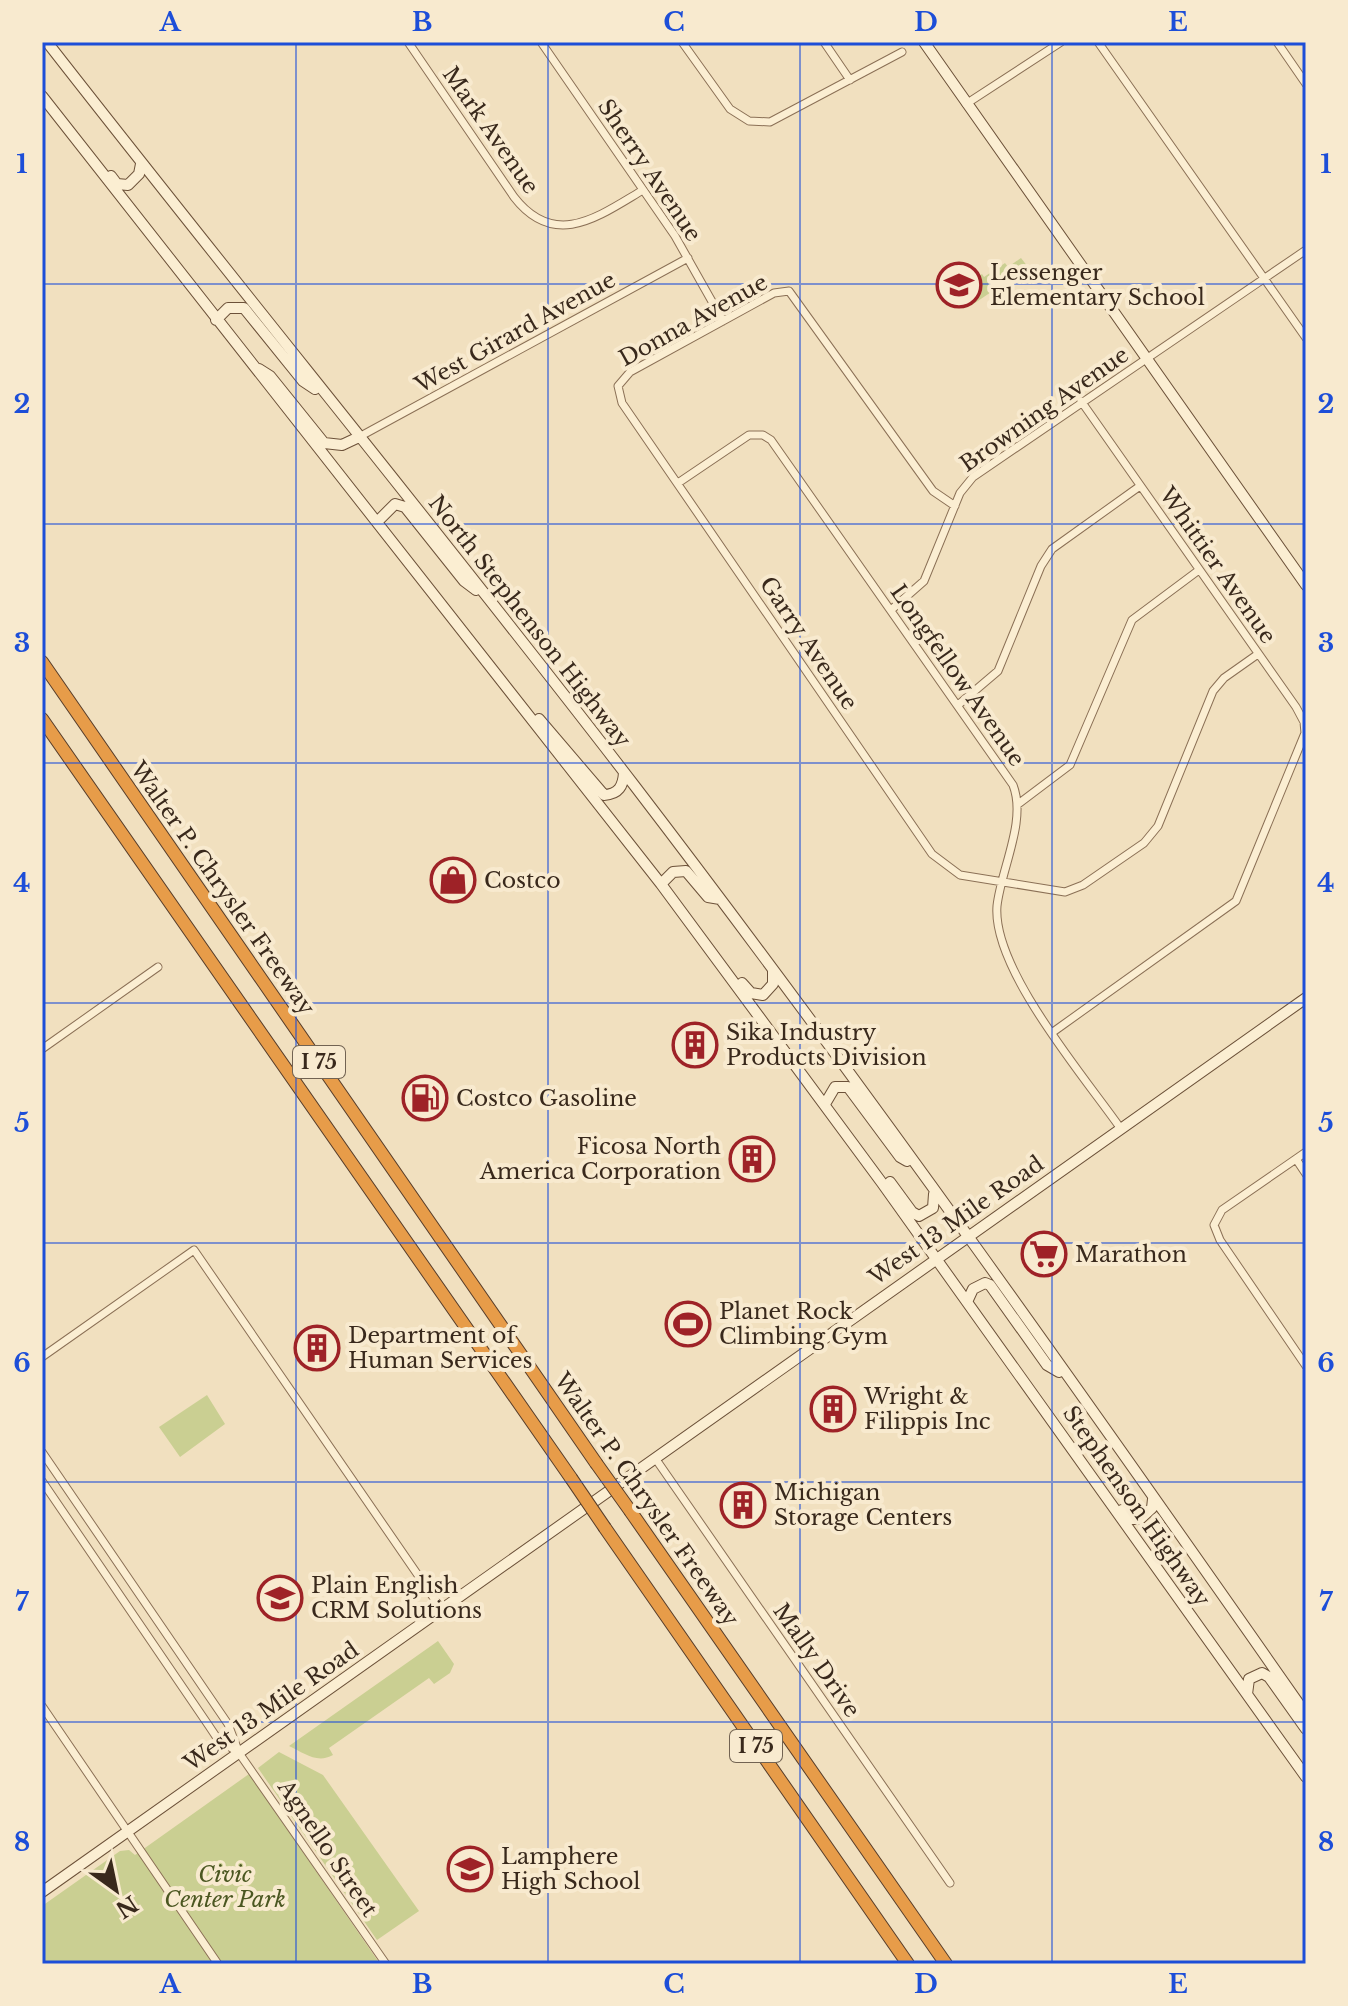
<svg xmlns="http://www.w3.org/2000/svg" width="1348" height="2006" viewBox="0 0 1348 2006" font-family="'Libre Baskerville',serif">
  <style>
    .green { fill: #cacf92 }
    .lines { fill: none; stroke-linecap: round; stroke-linejoin: round }
    .street-casing { stroke: #8b7056; stroke-width: 9 }
    .secondary-casing { stroke: #6c5139; stroke-width: 12 }
    .highway-casing { stroke: #583e2b; stroke-width: 14 }
    .street { stroke: #fbeed2; stroke-width: 7 }
    .secondary { stroke: #fbeed2; stroke-width: 10 }
    .highway { stroke: #e79c49; stroke-width: 12 }
    .highway-bridge-casing { stroke: #583e2b; stroke-width: 14; stroke-linecap: butt }
    .highway-bridge { stroke: #e79c49; stroke-width: 12 }
    .grid { fill: none; stroke: #1d4ed8; stroke-width: 2; stroke-opacity: 0.55 }
    .labels { text-anchor: middle; stroke-width: 8; stroke-linejoin: round; paint-order: stroke }
    .shield { fill: #f8eacf; stroke: #726352; stroke-width: 2 }
    .shield-label { font-size: 20px; font-weight: bold; fill: #39291c }
    .street-label { font-size: 22px; fill: #39291c; stroke: #f8eacf }
    .poi-label { font-size: 22px; fill: #39291c; stroke: #f8eacf; text-anchor: start }
    .park-label { font-size: 22px; font-style: italic; fill: #4b5721; stroke: #f8eacf }
    .neatline { fill: none; stroke: #1d4ed8; stroke-width: 3 }
    .grid-label { font-size: 26px; text-anchor: middle; font-weight: bold; fill: #1d4ed8 }
  </style>
  <rect width="100%" height="100%" fill="#f1e0bf"/>
  <path class="green" d="M1021 258 1028 267 972 305 961 288 982 274 984 277 1005 263 1008 267Z
    M207 1395 225 1424 180 1457 159 1427Z
    M438 1641 454 1664 450 1673 434 1684 429 1678 329 1748 333 1755C317 1764 304 1753 289 1746Z
    M279 1752 323 1775 419 1911 377 1940 258 1768Z
    M249 1774 380 1964H42V1906L120 1851 129 1850 135 1855Z"/>
  <g class="lines">
    <g class="street-casing">
      <path id="street" d="M408 42 514 197C555 250 599 216 643 190
        M541 42 675 236 723 321
        M682 42 730 109 749 121 770 122 902 52
        M824 42 850 80
        M1098 42 1306 338
        M1277 42 1306 84
        M966 104 1061 42
        M359 437 688 258
        M678 483 749 435H763L771 440 1013 785C1027 821 1001 869 997 906 992 969 1084 1076 1121 1129
        M955 506 933 491 789 291 774 293 630 372 618 386 622 403 932 854 960 875 1065 892 1083 885 1144 843 1158 826 1213 691 1224 678 1258 654
        M891 610 924 581 960 493 973 477 1306 250
        M958 705 998 671 1041 566 1052 549 1140 486
        M1017 805 1070 765 1132 620 1199 570
        M1053 1032 1236 901 1305 733 1304 722 1296 707 1081 401
        M42 1049 158 967
        M1306 1152 1222 1210 1214 1225 1220 1240 1306 1366
        M1296 1159 1306 1174
        M42 1357 194 1250 442 1610
        M42 1452 228 1724 239 1753 386 1964
        M655 1458 950 1883
        M42 1481 209 1726 217 1738 239 1753
        M42 1706 218 1964"/>
    </g>
    <g class="secondary-casing">
      <path id="secondary" d="M47 42C241 291 442 535 634 785 866 1088 1087 1401 1306 1714
        M924 42 1306 585
        M42 96 661 884 882 1183 1306 1777
        M111 176 117 184 128 185 139 174 141 164
        M216 320 228 308H244L303 381 315 389
        M259 369 270 376 324 443 342 445 359 437
        M378 521 395 504 405 507 464 581 476 590
        M539 719 604 795C619 794 623 786 624 773
        M661 884 673 872 686 871 708 897 720 899
        M742 983 751 993 763 995 773 984V970
        M825 1104 835 1087H848L900 1157 907 1161
        M890 1182 912 1212 919 1216 933 1208 934 1194
        M967 1302 973 1289 985 1283 990 1285 1047 1365 1059 1372
        M1122 1510 1131 1519H1140L1152 1508 1153 1499
        M1247 1694 1249 1679 1262 1673 1269 1677 1306 1729
        M42 1892 1306 998"/>
    </g>
    <g class="highway-casing">
      <path id="highway" d="M42 662 596 1463
        M42 719 571 1478
        M631 1512 946 1964
        M605 1528 908 1964"/>
    </g>
    <use href="#street" class="street"/>
    <use href="#secondary" class="secondary"/>
    <use href="#highway" class="highway"/>
    <g class="highway-bridge-casing">
      <path id="highway-bridge" d="M596 1463 631 1512
        M571 1478 605 1528"/>
    </g>
    <use href="#highway-bridge" class="highway-bridge"/>
  </g>
  <path class="grid" d="M296 42V1964M548 42V1964M800 42V1964M1052 42V1964M42 284H1306M42 524H1306M42 763H1306M42 1003H1306M42 1243H1306M42 1482H1306M42 1722H1306"/>
  <defs>
    <g id="school-ring" transform="scale(2.3)"><circle r="9.5" fill="#f8eacf" stroke="#9e2227" stroke-width="1.5"/><path d="M0-5L7-2L0 1L-7-2ZM-4 1L0 2.5L4 1V4Q0 6-4 4Z" fill="#9e2227"/></g>
    <g id="shop-ring" transform="scale(2.3)"><circle r="9.5" fill="#f8eacf" stroke="#9e2227" stroke-width="1.5"/><path d="M-5-2.5h2.3a2.7 3.5 0 0 1 5.4 0H5L5.5 6h-11ZM-1.5-2.5h3a1.5 2.3 0 0 0-3 0Z" fill="#9e2227"/></g>
    <g id="building-ring" transform="scale(2.3)"><circle r="9.5" fill="#f8eacf" stroke="#9e2227" stroke-width="1.5"/><path d="M-4-6H4V6H1V3H-1V6H-4ZM-2.5-4.3h1.7v1.8h-1.7ZM.8-4.3h1.7v1.8H.8ZM-2.5-1h1.7V.8h-1.7ZM.8-1h1.7V.8H.8Z" fill="#9e2227"/></g>
    <g id="fuel-ring" transform="scale(2.3)"><circle r="9.5" fill="#f8eacf" stroke="#9e2227" stroke-width="1.5"/><path d="M-5.5-6h7V0h2V4h1.3V-2.5L3-4.5l.8-.8L6-3V5H2.5V1h-1V6h-7ZM-4.2-4.7v3.2H.2V-4.7Z" fill="#9e2227"/></g>
    <g id="supermarket-ring" transform="scale(2.3)"><circle r="9.5" fill="#f8eacf" stroke="#9e2227" stroke-width="1.5"/><path d="M-6-5.5h2.5l.6 2H6L4.5 2H-2.5L-4.4-4H-6ZM-1.5 3.2a1.3 1.3 0 1 0 .1 0ZM3 3.2a1.3 1.3 0 1 0 .1 0Z" fill="#9e2227"/></g>
    <g id="stadium-ring" transform="scale(2.3)"><circle r="9.5" fill="#f8eacf" stroke="#9e2227" stroke-width="1.5"/><path d="M0-5a6.5 5 0 1 0 0 10a6.5 5 0 1 0 0-10ZM-3.5-1.8h7v3.6h-7Z" fill="#9e2227"/></g>
  </defs>
  <g fill-rule="evenodd">
    <use href="#school-ring" x="959" y="285"/>
    <use href="#shop-ring" x="453" y="880"/>
    <use href="#building-ring" x="695" y="1045"/>
    <use href="#fuel-ring" x="425" y="1098"/>
    <use href="#building-ring" x="752" y="1159"/>
    <use href="#supermarket-ring" x="1044" y="1254"/>
    <use href="#stadium-ring" x="688" y="1324"/>
    <use href="#building-ring" x="317" y="1348"/>
    <use href="#building-ring" x="833" y="1409"/>
    <use href="#building-ring" x="743" y="1505"/>
    <use href="#school-ring" x="280" y="1598"/>
    <use href="#school-ring" x="470" y="1869"/>
  </g>
  <g class="labels">
    <g class="shield">
      <rect x="293" y="1046" width="52" height="32" rx="6"/>
      <rect x="730" y="1730" width="52" height="32" rx="6"/>
    </g>
    <g class="shield-label">
      <text x="319" y="1069">I 75</text>
      <text x="756" y="1753">I 75</text>
    </g>
    <g class="street-label">
      <text transform="translate(491 130) rotate(55)" y="8">Mark Avenue</text>
      <text transform="translate(650 170) rotate(56)" y="8">Sherry Avenue</text>
      <text transform="translate(693 320) rotate(-29)" y="8">Donna Avenue</text>
      <text transform="translate(515 332) rotate(-29)" y="8">West Girard Avenue</text>
      <text transform="translate(1044 409) rotate(-35)" y="8">Browning Avenue</text>
      <text transform="translate(1218 565) rotate(55)" y="8">Whittier Avenue</text>
      <text transform="translate(530 621) rotate(52)" y="8">North Stephenson Highway</text>
      <text transform="translate(809 643) rotate(56)" y="8">Garry Avenue</text>
      <text transform="translate(958 675) rotate(55)" y="8">Longfellow Avenue</text>
      <text transform="translate(223 888) rotate(55)" y="8">Walter P. Chrysler Freeway</text>
      <text transform="translate(956 1220) rotate(-35)" y="8">West 13 Mile Road</text>
      <text transform="translate(647 1499) rotate(55)" y="8">Walter P. Chrysler Freeway</text>
      <text transform="translate(1137 1506) rotate(55)" y="8">Stephenson Highway</text>
      <text transform="translate(817 1660) rotate(55)" y="8">Mally Drive</text>
      <text transform="translate(271 1706) rotate(-35)" y="8">West 13 Mile Road</text>
      <text transform="translate(328 1848) rotate(56)" y="8">Agnello Street</text>
    </g>
    <g class="poi-label">
      <text x="990" y="280">Lessenger<tspan x="990" dy="25">Elementary School</tspan></text>
      <text x="484" y="888">Costco</text>
      <text x="726" y="1040">Sika Industry<tspan x="726" dy="25">Products Division</tspan></text>
      <text x="456" y="1106">Costco Gasoline</text>
      <text x="721" y="1154" text-anchor="end">Ficosa North<tspan x="721" dy="25">America Corporation</tspan></text>
      <text x="1075" y="1262">Marathon</text>
      <text x="719" y="1319">Planet Rock<tspan x="719" dy="25">Climbing Gym</tspan></text>
      <text x="348" y="1343">Department of<tspan x="348" dy="25">Human Services</tspan></text>
      <text x="864" y="1404">Wright &amp;<tspan x="864" dy="25">Filippis Inc</tspan></text>
      <text x="774" y="1500">Michigan<tspan x="774" dy="25">Storage Centers</tspan></text>
      <text x="311" y="1593">Plain English<tspan x="311" dy="25">CRM Solutions</tspan></text>
      <text x="501" y="1864">Lamphere<tspan x="501" dy="25">High School</tspan></text>
    </g>
    <g class="park-label">
      <text x="225" y="1882">Civic<tspan x="225" dy="25">Center Park</tspan></text>
    </g>
  </g>
  <rect width="1348" height="2006" fill="none" stroke="#f8eacf" stroke-width="88"/>
  <g transform="translate(116 1890) rotate(147)" stroke="#f8eacf" stroke-width="6" paint-order="stroke">
  <path d="M0-6L14 30L0 20L-14 30Z" fill="#39291c"/>
  <text y="-12" font-size="22" font-weight="bold" text-anchor="middle" fill="#39291c">N</text>
  </g>
  <rect x="44" y="44" width="1260" height="1918" class="neatline"/>
  <g class="grid-label">
    <text x="170" y="31">A</text>
    <text x="422" y="31">B</text>
    <text x="674" y="31">C</text>
    <text x="926" y="31">D</text>
    <text x="1178" y="31">E</text>
    <text x="22" y="173">1</text>
    <text x="1326" y="173">1</text>
    <text x="22" y="413">2</text>
    <text x="1326" y="413">2</text>
    <text x="22" y="652">3</text>
    <text x="1326" y="652">3</text>
    <text x="22" y="892">4</text>
    <text x="1326" y="892">4</text>
    <text x="22" y="1132">5</text>
    <text x="1326" y="1132">5</text>
    <text x="22" y="1372">6</text>
    <text x="1326" y="1372">6</text>
    <text x="22" y="1611">7</text>
    <text x="1326" y="1611">7</text>
    <text x="22" y="1851">8</text>
    <text x="1326" y="1851">8</text>
    <text x="170" y="1993">A</text>
    <text x="422" y="1993">B</text>
    <text x="674" y="1993">C</text>
    <text x="926" y="1993">D</text>
    <text x="1178" y="1993">E</text>
  </g>
</svg>
